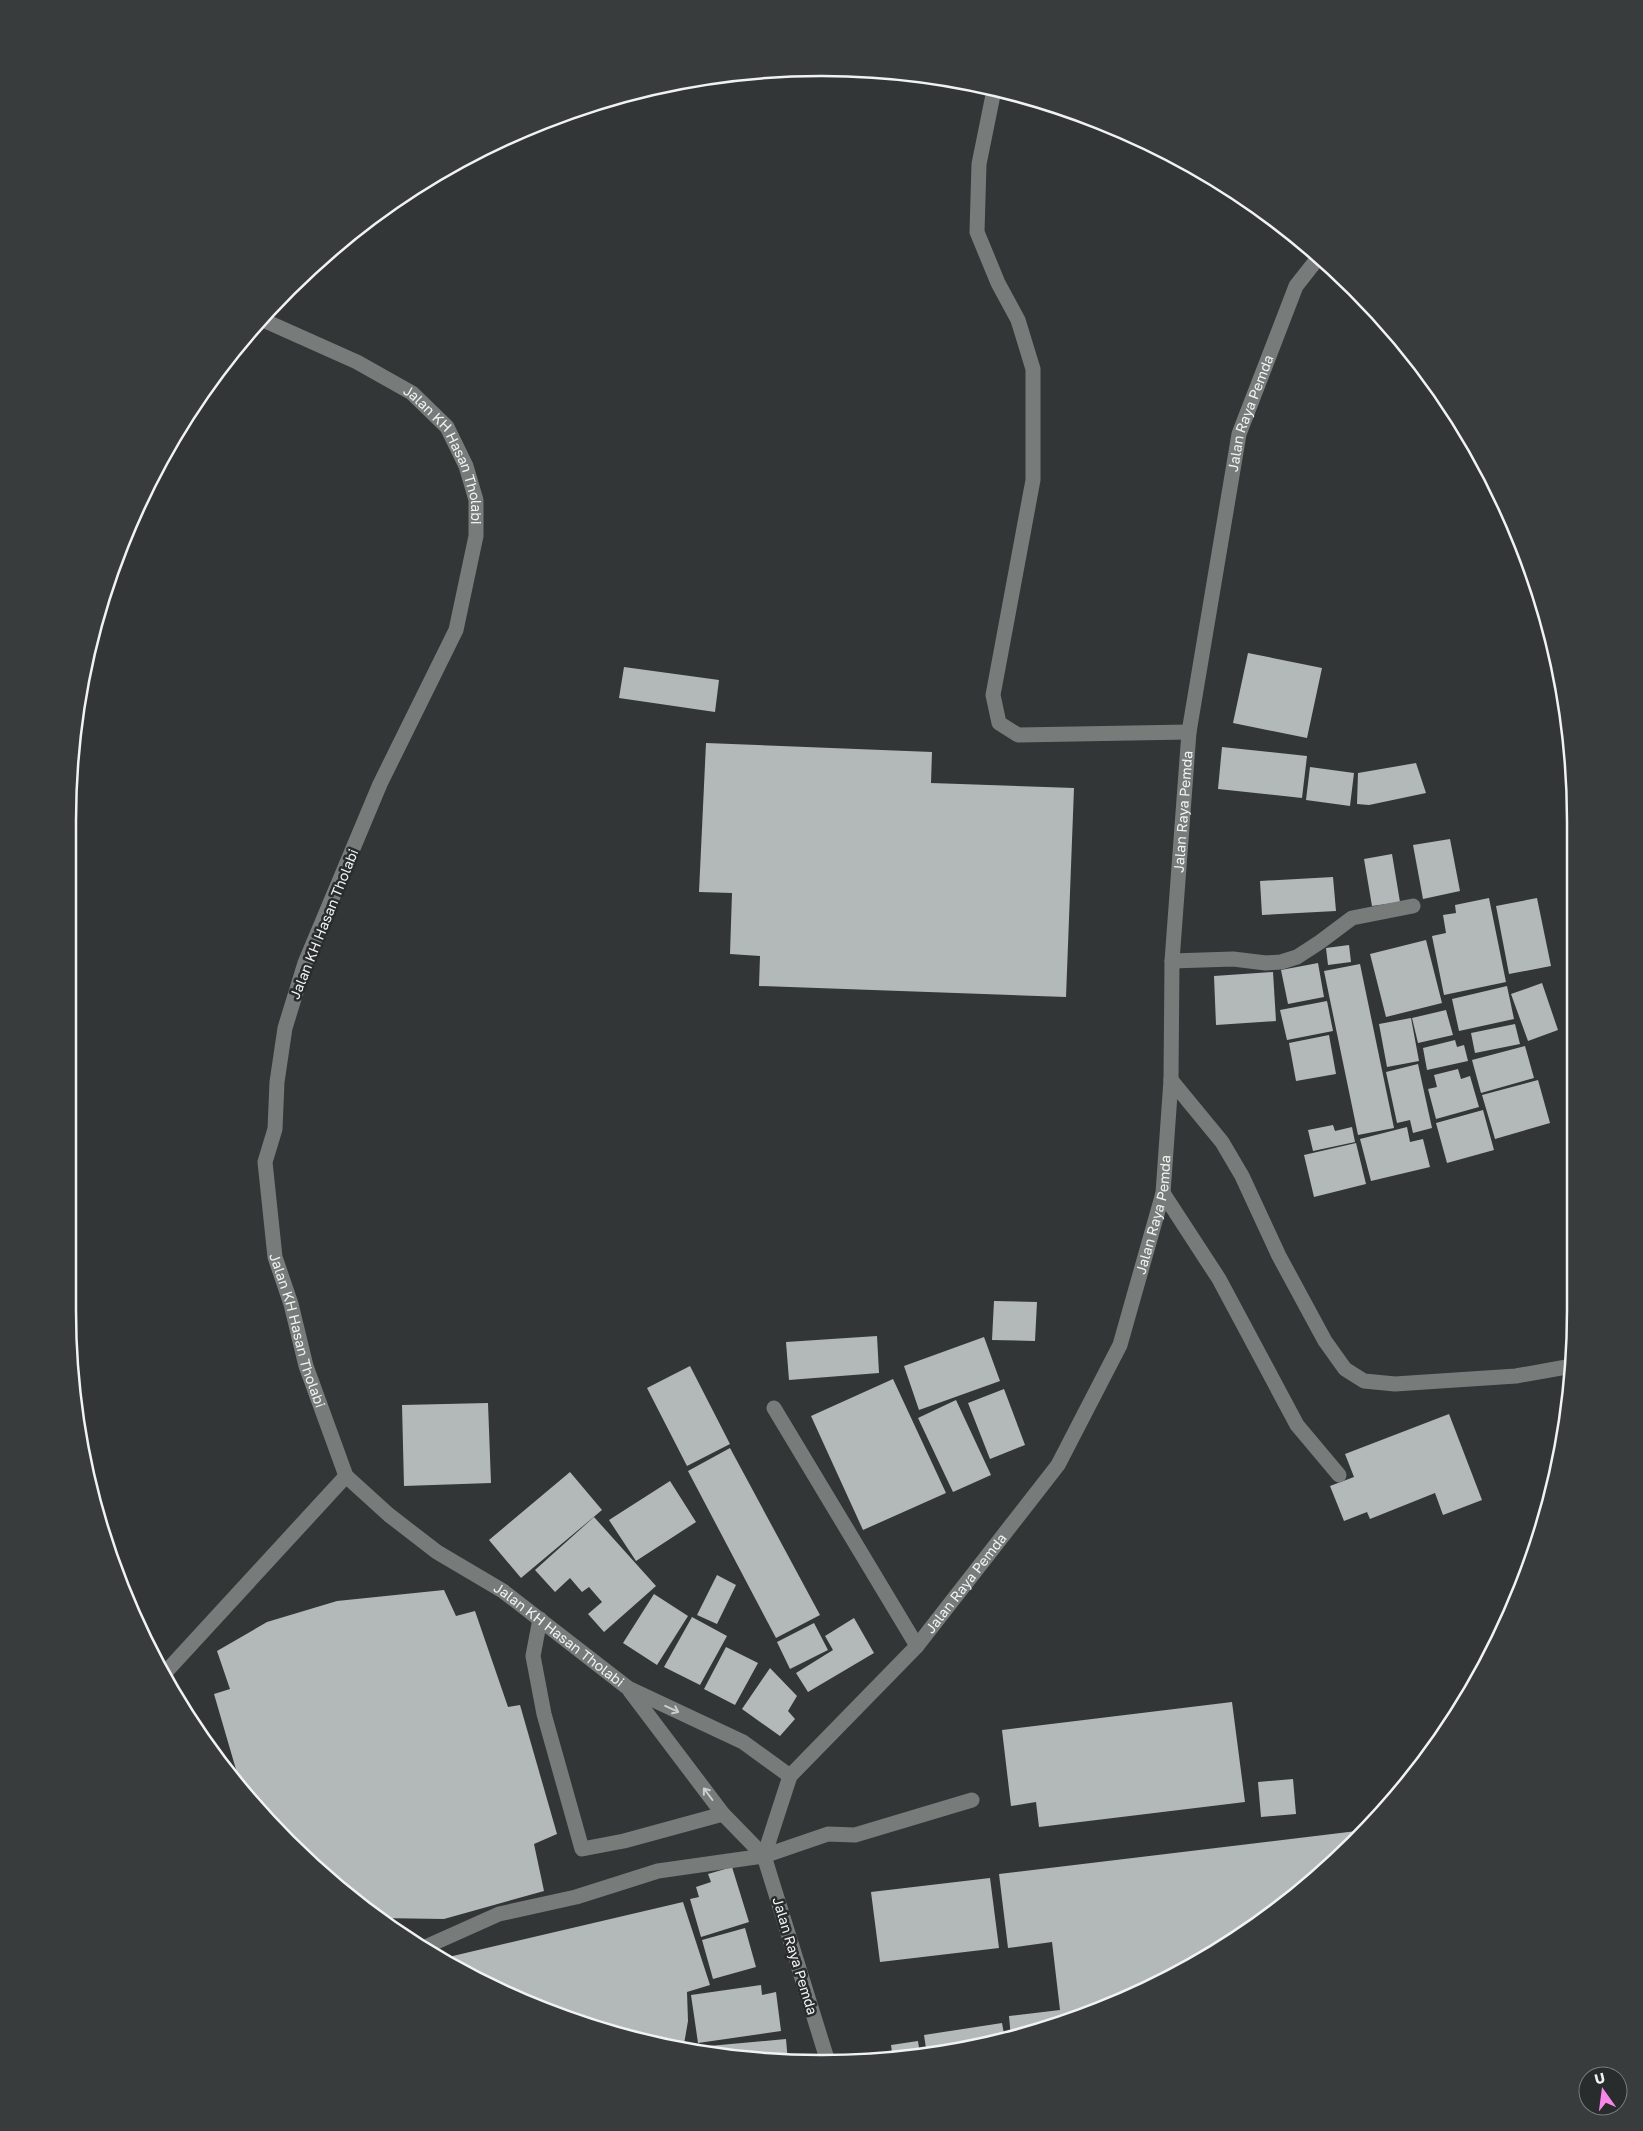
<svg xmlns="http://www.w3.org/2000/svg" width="1643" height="2131" viewBox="0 0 1643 2131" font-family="'Golos Text',sans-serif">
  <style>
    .building { fill: #b3b9b8 }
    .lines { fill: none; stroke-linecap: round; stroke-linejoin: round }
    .service { stroke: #777c7b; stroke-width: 15 }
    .minor { stroke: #777c7b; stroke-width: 15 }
    .secondary { stroke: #777c7b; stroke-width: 15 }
    .oneway { stroke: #cccfce }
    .labels { text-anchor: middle; stroke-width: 5; stroke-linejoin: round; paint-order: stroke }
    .street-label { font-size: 14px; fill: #f0f3f2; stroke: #282c2c }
    .rim { fill: none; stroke: #f0f3f2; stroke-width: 2.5 }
  </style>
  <rect width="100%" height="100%" fill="#323636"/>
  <path class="building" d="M1248 653 1322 668 1307 738 1233 723Z
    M624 667 719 680 715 712 619 698Z
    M706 743 932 752 931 783 1074 788 1066 997 759 986 760 956 730 954 732 893 699 892Z
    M1222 747 1307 756 1302 798 1218 789Z
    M1416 763 1426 793 1369 805 1357 804 1358 773Z
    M1310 767 1354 773 1350 806 1306 800Z
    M1450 839 1460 891 1423 899 1413 845Z
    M1392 854 1400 902 1372 906 1364 859Z
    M1333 877 1336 911 1262 915 1260 881Z
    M1489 898 1506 982 1444 995 1432 936 1446 933 1443 915 1456 913 1455 905Z
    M1537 898 1551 966 1509 974 1496 906Z
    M1426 940 1442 1003 1386 1017 1370 954Z
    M1349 945 1351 962 1328 965 1326 948Z
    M1318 963 1324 997 1288 1004 1281 970Z
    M1360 964 1394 1128 1358 1135 1324 971Z
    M1273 972 1276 1021 1216 1025 1214 976Z
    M1542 983 1558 1030 1528 1041 1511 994Z
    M1507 986 1514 1019 1459 1031 1452 999Z
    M1327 1001 1333 1031 1287 1040 1280 1010Z
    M1446 1010 1453 1035 1418 1043 1412 1018Z
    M1411 1018 1419 1061 1387 1067 1379 1024Z
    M1515 1024 1520 1044 1475 1053 1471 1033Z
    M1329 1035 1336 1074 1296 1081 1289 1043Z
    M1455 1040 1457 1047 1464 1045 1468 1061 1427 1070 1423 1048Z
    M1525 1046 1534 1078 1481 1093 1472 1060Z
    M1418 1064 1432 1128 1413 1133 1410 1120 1397 1123 1386 1072Z
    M1458 1069 1461 1079 1470 1076 1479 1107 1436 1119 1428 1089 1437 1087 1434 1075Z
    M1538 1080 1550 1123 1495 1139 1482 1095Z
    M1483 1110 1494 1150 1447 1163 1436 1123Z
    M1333 1125 1335 1131 1352 1127 1355 1142 1313 1151 1308 1130Z
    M1407 1127 1410 1142 1423 1139 1430 1167 1371 1181 1360 1139Z
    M1356 1143 1366 1184 1314 1197 1304 1155Z
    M994 1301 1037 1302 1035 1341 992 1340Z
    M877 1336 879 1373 789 1380 786 1342Z
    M984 1337 1000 1381 919 1410 904 1366Z
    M690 1366 730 1444 687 1466 647 1388Z
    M893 1379 946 1493 863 1530 811 1416Z
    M1004 1389 1025 1445 990 1459 968 1403Z
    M956 1400 991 1475 953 1492 918 1418Z
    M488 1403 491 1483 404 1486 402 1405Z
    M1449 1414 1482 1500 1443 1515 1435 1493 1370 1519 1367 1512 1344 1521 1330 1486 1354 1477 1345 1454Z
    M730 1448 820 1615 776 1638 688 1471Z
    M570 1472 602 1510 521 1578 489 1540Z
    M670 1481 696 1522 636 1561 609 1520Z
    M594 1517 656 1586 604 1632 588 1614 602 1602 589 1587 582 1592 570 1578 555 1592 535 1570Z
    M717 1575 736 1585 717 1624 697 1615Z
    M444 1590 456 1616 475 1611 508 1707 520 1705 557 1834 534 1844 544 1891 444 1919 378 1918 363 1908 289 1843 242 1790 214 1694 230 1689 217 1651 267 1622 337 1601Z
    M654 1594 688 1616 657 1665 623 1643Z
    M692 1617 727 1636 700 1685 664 1667Z
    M854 1618 874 1653 808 1692 796 1673 833 1650 825 1636Z
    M814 1623 828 1650 790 1669 777 1642Z
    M726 1647 758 1663 735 1705 704 1689Z
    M770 1668 797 1696 788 1711 795 1719 780 1736 742 1709Z
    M1232 1702 1245 1802 1039 1827 1036 1802 1011 1806 1002 1730Z
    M1293 1779 1296 1814 1261 1817 1258 1782Z
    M1365 1830 1354 1843 1240 1937 1155 1986 1064 2024 1011 2038 1009 2016 1060 2010 1052 1942 1008 1948 999 1874Z
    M732 1867 749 1922 701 1937 690 1899 699 1897 696 1887 711 1882 708 1874Z
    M990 1878 999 1948 880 1962 871 1892Z
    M683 1902 710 1985 687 1992 688 2021 683 2050 579 2023 440 1959Z
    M745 1928 756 1967 713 1979 702 1940Z
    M761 1985 762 1995 776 1992 781 2031 698 2043 691 1995Z
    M1002 2023 1005 2039 968 2049 927 2055 924 2035Z
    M786 2039 788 2062H772L687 2051V2048Z
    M918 2041 920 2055 893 2059 891 2045Z"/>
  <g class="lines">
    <path class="service" d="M1171 1080 1222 1142 1242 1176 1279 1256 1325 1341 1345 1369 1364 1381 1395 1384 1516 1376 1572 1366
      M1163 1193 1219 1279 1297 1425 1339 1475
      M774 1408 917 1646
      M540 1619 533 1656 544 1714 582 1849 624 1841 723 1814
      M163 1675 346 1476
      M423 1948 499 1914 576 1897 658 1871 764 1856 828 1834 855 1835 972 1800"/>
    <g class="minor">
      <path d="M994 90 979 164 977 232 998 283 1018 320 1033 369V480L993 695 999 723 1018 735 1189 732"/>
      <path id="s1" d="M263 320 357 362 412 393 447 427 466 466 476 500V536L456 630 380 784 305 963 285 1028 277 1082 275 1129 265 1162 275 1257 291 1304 306 1366 346 1476 389 1515 437 1552 503 1591 628 1688 743 1742 790 1776"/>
      <path d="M1172 961 1233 959 1266 963 1281 962 1297 957 1320 942 1352 918 1413 906"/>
      <path d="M630 1691 723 1814 764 1856"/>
    </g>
    <path class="secondary" id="s2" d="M828 2062 764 1856 790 1776 917 1646 1058 1465 1120 1345 1163 1193 1171 1080 1172 961 1189 732 1239 434 1296 286 1318 258"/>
  </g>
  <defs><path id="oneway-shaft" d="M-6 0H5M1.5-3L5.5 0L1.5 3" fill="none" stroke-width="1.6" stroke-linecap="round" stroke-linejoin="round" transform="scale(1.25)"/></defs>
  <g class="oneway">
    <use href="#oneway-shaft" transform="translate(672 1709) rotate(25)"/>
    <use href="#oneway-shaft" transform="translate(708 1794) rotate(-127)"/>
  </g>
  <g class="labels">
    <g class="street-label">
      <text dy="5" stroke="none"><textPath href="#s2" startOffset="1791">Jalan Raya Pemda</textPath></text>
      <text dy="5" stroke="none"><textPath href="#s1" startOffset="238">Jalan KH Hasan Tholabi</textPath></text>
      <text dy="5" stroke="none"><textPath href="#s2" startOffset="1386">Jalan Raya Pemda</textPath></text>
      <text transform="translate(324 924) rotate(-68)" y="5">Jalan KH Hasan Tholabi</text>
      <text dy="5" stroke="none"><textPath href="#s2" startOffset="981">Jalan Raya Pemda</textPath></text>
      <text dy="5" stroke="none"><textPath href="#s1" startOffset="1168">Jalan KH Hasan Tholabi</textPath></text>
      <text dy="5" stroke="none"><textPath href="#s2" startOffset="561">Jalan Raya Pemda</textPath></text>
      <text dy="5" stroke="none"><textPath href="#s1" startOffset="1588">Jalan KH Hasan Tholabi</textPath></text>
      <text transform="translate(795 1956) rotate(73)" y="5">Jalan Raya Pemda</text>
    </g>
  </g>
  <path d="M0 0H1643V2131H0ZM821 76H822A745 745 0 0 1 1567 821V1310A745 745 0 0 1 822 2055H821A745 745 0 0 1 76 1310V821A745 745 0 0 1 821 76Z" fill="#383c3c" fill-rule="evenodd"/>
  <path class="rim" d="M821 76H822A745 745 0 0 1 1567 821V1310A745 745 0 0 1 822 2055H821A745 745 0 0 1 76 1310V821A745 745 0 0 1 821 76Z"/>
  <g transform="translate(1603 2091) rotate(346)"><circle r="24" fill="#282c2c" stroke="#787c7b"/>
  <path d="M0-4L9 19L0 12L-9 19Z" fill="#f987e9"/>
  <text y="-8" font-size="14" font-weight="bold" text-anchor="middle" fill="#f0f3f2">U</text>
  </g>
</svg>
